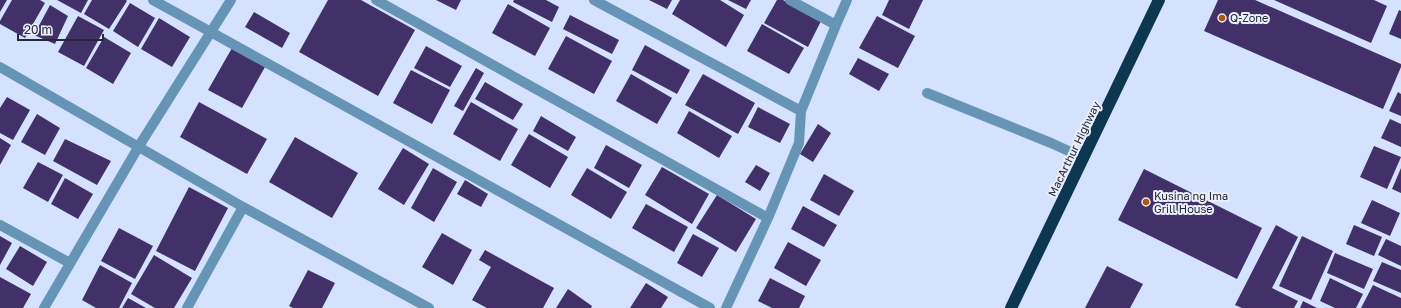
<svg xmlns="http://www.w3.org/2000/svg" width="1401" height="308" viewBox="0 0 1401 308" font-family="'Golos Text',sans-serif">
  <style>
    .building { fill: #423068 }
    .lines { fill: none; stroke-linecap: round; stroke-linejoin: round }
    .lane { stroke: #6594b4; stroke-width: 10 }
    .street { stroke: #6594b4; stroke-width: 10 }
    .highway { stroke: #0d3750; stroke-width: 12 }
    .poi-dot { fill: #b4550b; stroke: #e9eefa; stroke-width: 1.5 }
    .labels { text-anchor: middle; stroke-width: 4; stroke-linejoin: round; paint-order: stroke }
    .poi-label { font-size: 11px; fill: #242934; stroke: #e9eefa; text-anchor: start }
    .street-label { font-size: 11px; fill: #242934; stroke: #e9eefa }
  </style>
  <rect width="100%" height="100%" fill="#d4e1ff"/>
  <path class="building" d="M0 0H7L0 12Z
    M12 0H40L45 3 25 38 0 24V21Z
    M57 0H88L81 13Z
    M92 0H126L127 1 109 29 84 14Z
    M328 0H361L415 30 378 96 299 52Z
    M436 0H461L456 10Z
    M514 0H546L559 7 552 22 513 2Z
    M649 0H672L667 9Z
    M680 0H720L744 15 726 47 672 14Z
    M728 0H751L746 9Z
    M777 0H783L821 21 808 47 764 23Z
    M889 0H923L909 29 882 15Z
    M1218 0H1255L1401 64V67L1383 109 1204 31Z
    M1274 0H1374L1387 6 1371 43Z
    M130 3 155 18 138 47 113 31Z
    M508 4 550 28 535 56 492 33Z
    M50 5 68 16 55 44 34 35Z
    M1399 10 1401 11V39L1389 34Z
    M254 12 290 33 282 48 245 27Z
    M570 15 619 40 612 54 563 29Z
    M78 16 104 30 84 66 58 52Z
    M877 16 915 36 898 68 859 48Z
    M159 18 190 37 172 67 141 49Z
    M762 24 804 48 789 74 747 51Z
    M566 36 612 61 594 94 548 69Z
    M104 37 131 53 113 84 86 68Z
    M645 45 690 70 677 94 632 70Z
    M426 46 462 66 450 87 414 68Z
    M232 48 265 67 242 108 208 90Z
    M858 58 889 74 879 91 849 74Z
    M476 68 484 73 463 111 454 106Z
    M411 70 450 90 432 124 393 103Z
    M631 74 672 98 657 124 616 101Z
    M703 74 755 103 738 134 685 105Z
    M485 82 523 104 513 120 475 99Z
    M1398 92 1401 94V116L1389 111Z
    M7 97 30 110 13 140 0 133V108Z
    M199 102 267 139 247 174 180 137Z
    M471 102 518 129 500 161 453 134Z
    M758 107 790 124 780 143 748 127Z
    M689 111 732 136 719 158 677 133Z
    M37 114 60 128 45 155 21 142Z
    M541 116 576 137 568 151 533 131Z
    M1390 119 1401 124V147L1381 138Z
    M818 124 831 133 813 162 800 154Z
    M529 134 568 157 550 188 511 165Z
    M295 137 358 173 332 218 269 182Z
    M0 138 11 145 0 165Z
    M65 139 111 161 97 185 53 161Z
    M606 145 642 165 629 188 594 168Z
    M1374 146 1401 157 1387 189 1360 177Z
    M403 148 429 164 404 205 378 189Z
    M38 162 63 175 48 202 23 188Z
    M756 165 770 173 760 191 745 182Z
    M662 167 709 194 692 224 645 195Z
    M433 168 457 182 434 222 411 208Z
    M587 168 627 192 611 219 571 195Z
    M1401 168V193L1392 189Z
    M1144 169 1262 228 1237 279 1118 220Z
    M824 174 854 191 839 216 810 200Z
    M65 178 93 194 78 219 51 204Z
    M465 180 488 194 481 207 457 194Z
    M189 187 228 208 195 271 156 251Z
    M717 195 756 219 736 252 696 228Z
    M1372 200 1400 213 1390 236 1361 223Z
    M646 204 688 227 674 252 632 228Z
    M803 206 837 225 824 247 791 229Z
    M1276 225 1298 237 1272 288 1298 301 1294 308H1242L1235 305Z
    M1354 225 1382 237 1374 256 1346 244Z
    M119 228 153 246 135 279 101 261Z
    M442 233 472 250 453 285 422 267Z
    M693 234 719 248 702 277 677 263Z
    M0 236 12 243 0 265Z
    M1302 236 1333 251 1311 300 1279 286Z
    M1386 239 1401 246V266L1378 255Z
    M788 242 821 260 806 286 774 268Z
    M20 246 47 262 33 286 6 269Z
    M485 250 554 288 543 308H487L472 300 491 267 479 260Z
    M1335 253 1373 269 1364 289 1327 273Z
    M154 255 192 278 174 308H155L131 294Z
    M1382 262 1401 270V293L1373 281Z
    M100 265 132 283 119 308H96L82 300Z
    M1107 266 1143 284 1130 308H1085Z
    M308 270 335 283 322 308H293L289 306Z
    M0 277 31 294 23 308H0Z
    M770 278 805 296 799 308H772L758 301Z
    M1330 278 1363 294 1356 308H1335L1320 301Z
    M646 283 668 297 661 308H630Z
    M1373 285 1401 298V308H1361Z
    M568 289 592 306 591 308H556Z
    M128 298 146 308H122Z
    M1303 301 1317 308H1300Z"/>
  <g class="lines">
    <path class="lane" d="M927 93 1051 143 1084 158"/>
    <path class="street" d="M153 0 710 308
      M376 0 768 218
      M594 0 801 111
      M790 0 836 25
      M0 67 243 207 429 308
      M0 225 70 263
      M44 308 139 146 231 0
      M187 308 243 207
      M726 308 768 218 799 143 801 111 836 25 847 0"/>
    <path class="highway" d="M1011 308 1159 0"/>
  </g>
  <g class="poi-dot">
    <circle cx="1222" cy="18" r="4"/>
    <circle cx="1146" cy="202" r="4"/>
  </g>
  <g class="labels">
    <g class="poi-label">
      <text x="1230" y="22">Q-Zone</text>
      <text x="1154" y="200">Kusina ng Ima<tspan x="1154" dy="13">Grill House</tspan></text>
    </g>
    <g class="street-label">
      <text transform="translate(1074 149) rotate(-64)" y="4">MacArthur Highway</text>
    </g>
  </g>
  <path d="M18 34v6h85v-6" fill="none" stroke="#242934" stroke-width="2"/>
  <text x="24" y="34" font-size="12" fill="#242934" stroke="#e9eefa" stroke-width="3" paint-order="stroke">20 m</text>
</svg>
